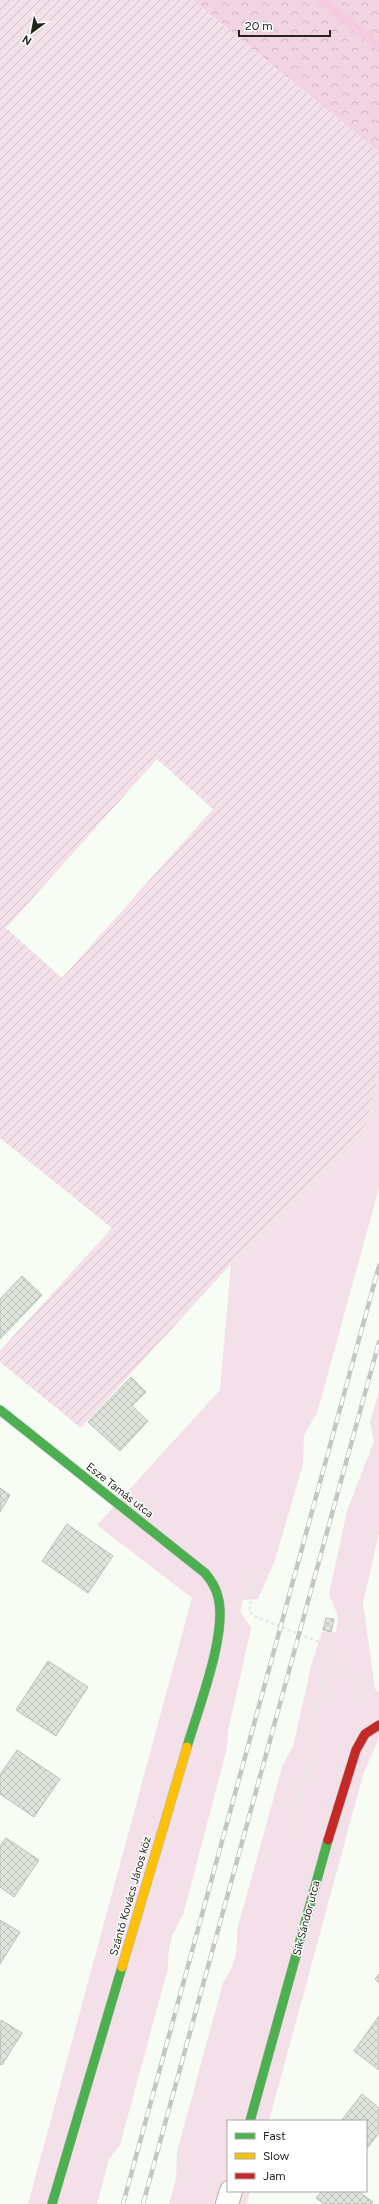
<svg xmlns="http://www.w3.org/2000/svg" width="379" height="2204" viewBox="0 0 379 2204" font-family="Figtree,sans-serif">
  <style>
    .grass { fill: #f3e0e8 }
    .forest { fill: url(#forest-crowns) }
    .garden { fill: url(#garden-furrows); fill-rule: evenodd }
    .lines { fill: none; stroke-linecap: round; stroke-linejoin: round }
    .stream { stroke: #f4cbe0; stroke-width: 9 }
    .building { fill: url(#building-cross-hatch); stroke: #bac0b8 }
    .street-casing { stroke: #aeb3ab; stroke-width: 24 }
    .fast-casing { stroke: #aeb3ab; stroke-width: 10 }
    .slow-casing { stroke: #aeb3ab; stroke-width: 10 }
    .jam-casing { stroke: #aeb3ab; stroke-width: 10 }
    .path { stroke: #e5e7e4; stroke-width: 2.5; stroke-dasharray: 3 3; stroke-linecap: butt }
    .street { stroke: #fefffd; stroke-width: 22 }
    .fast { stroke: #4caf50; stroke-width: 9 }
    .slow { stroke: #ffc107; stroke-width: 9 }
    .jam { stroke: #c62828; stroke-width: 9 }
    .rail-casing { stroke: #c4c6c4; stroke-width: 4.5 }
    .rail { stroke: #fff; stroke-width: 3; stroke-dasharray: 9; stroke-linecap: butt }
    .labels { text-anchor: middle; stroke-width: 3; stroke-linejoin: round; paint-order: stroke }
    .street-label { font-size: 11px; fill: #22271e; stroke: #fff }
  </style>
  <defs>
    <pattern id="forest-crowns" width="20" height="18" patternUnits="userSpaceOnUse"><rect width="20" height="18" fill="#f1d3e2"/><path d="M2 6a3 3 0 1 1 6 0M12 15a3 3 0 1 1 6 0" fill="none" stroke="#ceb5c1"/></pattern>
    <pattern id="garden-furrows" width="10" height="10" patternUnits="userSpaceOnUse"><rect width="10" height="10" fill="#f3e0e8"/><path d="M-1 1l2-2M0 10L10 0M9 11l2-2" fill="none" stroke="#d0c0c7"/></pattern>
    <pattern id="building-cross-hatch" width="8" height="8" patternUnits="userSpaceOnUse"><rect width="8" height="8" fill="#dee3db"/><path d="M0 0l8 8M0 8l8-8" fill="none" stroke="#bec3bc"/></pattern>
  </defs>
  <rect width="100%" height="100%" fill="#f7fcf4"/>
  <path class="grass" d="M379 1072V1188L317 1413 304 1435 303 1464 275 1560 258 1599 243 1600 240 1611 251 1628 228 1731 227 1748 183 1915C171 1935 168 1945 168 1968L120 2145 109 2159 97 2204H28L192 1598 97 1525 220 1390 231 1264 365 1128Z
    M379 1392V1533L363 1603 375 1689 379 1692V1738L363 1775 269 2121H228V2191H250L247 2204H169L176 2179 177 2152 223 1983C235 1963 238 1953 237 1930L283 1764 293 1747 312 1662 322 1632H336L338 1617 329 1594 347 1511 374 1441 370 1422Z"/>
  <path class="forest" d="M193 0H379V152Z"/>
  <path class="garden" d="M0 0H193L379 152V1072L365 1128 231 1264 81 1428 0 1362V1351L112 1228 0 1138ZM157 759 213 809 62 978 6 928Z"/>
  <g class="lines">
    <path class="stream" d="M321 0 379 46"/>
  </g>
  <path class="building" d="M22 1276 42 1295 0 1339V1299Z
    M131 1377 146 1392 132 1406 148 1421 120 1451 88 1422Z
    M0 1488 10 1495 0 1512Z
    M67 1524 113 1556 88 1593 42 1561Z
    M326 1618 334 1619 331 1632 323 1630Z
    M48 1661 88 1687 56 1736 16 1710Z
    M17 1750 60 1779 34 1817 0 1794V1775Z
    M6 1838 39 1860 14 1897 0 1887V1846Z
    M0 1920 20 1932 0 1964Z
    M379 1974V1983L375 1979Z
    M379 2016V2070L354 2051Z
    M1 2020 22 2033 2 2065 0 2064Z
    M362 2094 379 2108V2133L366 2150V2121H341Z
    M322 2191H358L373 2202 371 2204H324L316 2198Z"/>
  <g class="lines">
    <g class="street-casing">
      <path id="street" d="M227 2204 231 2191"/>
    </g>
    <g class="fast-casing">
      <path id="fast" d="M0 1410 205 1573C211 1580 216 1588 218 1597 228 1633 198 1709 187 1747
        M250 2121 328 1840
        M52 2204 122 1967"/>
    </g>
    <g class="slow-casing">
      <path id="slow" d="M122 1967 187 1747"/>
    </g>
    <g class="jam-casing">
      <path id="jam" d="M328 1840 356 1750 365 1734 379 1725"/>
    </g>
    <path class="path" d="M241 1579 248 1574 257 1578 249 1611 254 1616 329 1646 296 1822 301 1834
      M329 1646 338 1653 366 1701"/>
    <use href="#street" class="street"/>
    <use href="#fast" class="fast"/>
    <use href="#slow" class="slow"/>
    <use href="#jam" class="jam"/>
    <g class="rail-casing">
      <path id="rail" d="M123 2204 379 1266
        M143 2204 379 1342"/>
    </g>
    <use href="#rail" class="rail"/>
  </g>
  <g class="labels">
    <g class="street-label">
      <text transform="translate(120 1490) rotate(38)" y="4">Esze Tamás utca</text>
      <text transform="translate(130 1896) rotate(-74)" y="4">Szántó Kovács János köz</text>
      <text transform="translate(306 1918) rotate(-75)" y="4">Sík Sándor utca</text>
    </g>
  </g>
  <rect x="227" y="2120" width="140" height="72" fill="#ffffff" stroke="#a7a9a5"/>
  <rect x="235" y="2133" width="20" height="6" fill="#4caf50" stroke="#a7a9a5"/>
  <text x="263" y="2140" font-size="12" fill="#22271e">Fast</text>
  <rect x="235" y="2153" width="20" height="6" fill="#ffc107" stroke="#a7a9a5"/>
  <text x="263" y="2160" font-size="12" fill="#22271e">Slow</text>
  <rect x="235" y="2173" width="20" height="6" fill="#c62828" stroke="#a7a9a5"/>
  <text x="263" y="2180" font-size="12" fill="#22271e">Jam</text>
  <g transform="translate(32 32) rotate(212)" stroke="#ffffff" stroke-width="3" paint-order="stroke">
  <path d="M0-3L7 15L0 10L-7 15Z" fill="#22271e"/>
  <text y="-6" font-size="11" font-weight="bold" text-anchor="middle" fill="#22271e">N</text>
  </g>
  <path d="M239 30v6h91v-6" fill="none" stroke="#22271e" stroke-width="2"/>
  <text x="245" y="30" font-size="12" fill="#22271e" stroke="#ffffff" stroke-width="3" paint-order="stroke">20 m</text>
</svg>
